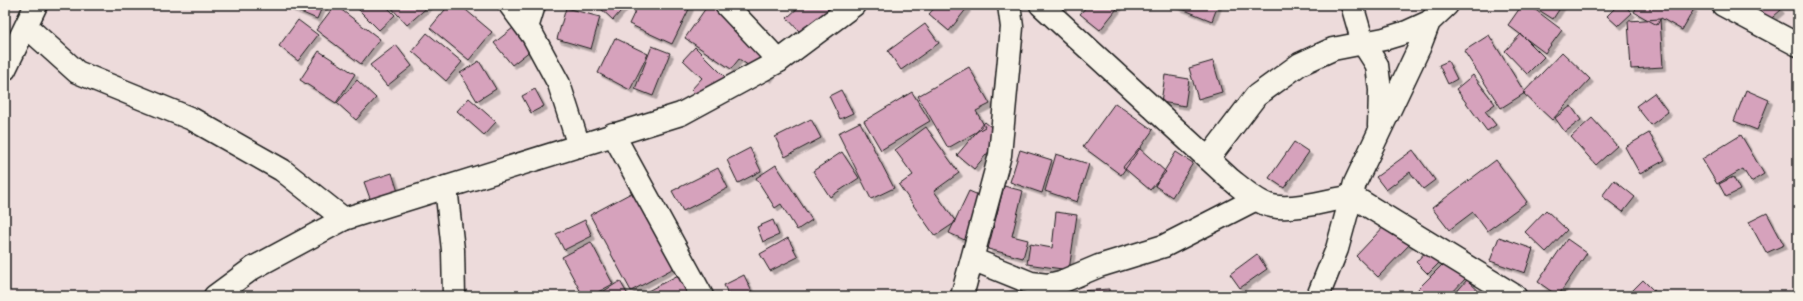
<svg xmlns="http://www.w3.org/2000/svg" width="1803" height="301" viewBox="0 0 1803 301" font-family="Dekko,sans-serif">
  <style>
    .building { fill: #d6a2bc; stroke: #1c1c1c; filter: url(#shadow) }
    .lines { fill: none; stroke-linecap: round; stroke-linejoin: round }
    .street-casing { stroke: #1c1c1c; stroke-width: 25 }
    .secondary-casing { stroke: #1c1c1c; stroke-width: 25 }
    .street { stroke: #f7f3e8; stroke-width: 22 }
    .secondary { stroke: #f7f3e8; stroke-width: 22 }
  </style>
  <defs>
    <filter id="shadow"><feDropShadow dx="3.5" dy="3.5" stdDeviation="0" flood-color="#0004"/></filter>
  </defs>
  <rect width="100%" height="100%" fill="#eddbdb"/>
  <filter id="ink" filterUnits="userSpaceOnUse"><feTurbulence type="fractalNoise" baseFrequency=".025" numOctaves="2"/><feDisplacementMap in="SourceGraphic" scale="8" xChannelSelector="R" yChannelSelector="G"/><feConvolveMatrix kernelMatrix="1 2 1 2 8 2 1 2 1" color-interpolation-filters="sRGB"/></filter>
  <g filter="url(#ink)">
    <path class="building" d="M284 5H323L317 19Z
      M335 5 380 39 361 64 316 30Z
      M354 5H385L395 15 379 30Z
      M389 5H430L407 25Z
      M449 5H460L492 32 469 60 430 28Z
      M597 5H626L613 20Z
      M638 5H687L690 7 672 44 629 24Z
      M708 5H713L785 54 768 79 739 59 731 69 685 38Z
      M801 5H843L810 43 787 18Z
      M937 5H964L967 8 949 31 929 14Z
      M1088 5H1120L1100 30 1080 14Z
      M1172 5H1218L1212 21Z
      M1522 5H1529L1562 30 1545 53 1508 25Z
      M1531 5H1562L1553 19Z
      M1618 5H1624L1632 13 1618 26 1607 16Z
      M1638 5H1687L1694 9 1682 30 1661 18 1657 25 1634 12Z
      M1751 5H1776L1781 10 1766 23Z
      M566 8 600 17 591 49 557 39Z
      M1660 19 1663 67 1631 69 1628 21Z
      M298 20 318 35 298 61 279 46Z
      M925 24 939 43 901 70 888 51Z
      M513 28 531 50 512 65 494 43Z
      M427 33 462 62 446 81 412 51Z
      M1521 34 1544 57 1527 74 1505 51Z
      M1489 35 1525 93 1501 108 1464 51Z
      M615 38 648 54 630 90 598 73Z
      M396 45 412 66 387 86 370 65Z
      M652 46 670 53 653 96 635 89Z
      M695 47 729 81 706 105 691 90 702 78 683 60Z
      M319 51 355 74 336 103 300 80Z
      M1562 52 1590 79 1552 120 1523 93Z
      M479 61 496 89 477 101 460 73Z
      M1213 61 1222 92 1198 99 1189 68Z
      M1448 61 1457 79 1448 84 1439 65Z
      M969 67 990 104 976 111 985 127 948 148 918 96Z
      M1165 75 1189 79 1185 106 1161 102Z
      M1473 75 1495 104 1485 111 1496 125 1487 131 1456 89Z
      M357 80 376 98 356 120 337 103Z
      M535 89 544 106 531 113 522 96Z
      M841 90 853 113 840 119 829 96Z
      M1746 90 1769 100 1757 130 1734 121Z
      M912 92 930 121 881 150 864 121Z
      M1654 93 1668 112 1651 125 1636 106Z
      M469 98 496 122 484 135 457 111Z
      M1115 103 1153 130 1121 175 1083 147Z
      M1571 106 1581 120 1565 132 1555 118Z
      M1592 118 1617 146 1596 165 1571 137Z
      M811 119 821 138 785 157 775 137Z
      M860 122 894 188 871 199 838 133Z
      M985 122 1002 136 974 169 957 155Z
      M926 127 959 173 934 191 956 222 935 236 899 185 913 175 895 150Z
      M1649 133 1665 160 1640 174 1625 147Z
      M1741 135 1764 174 1751 182 1743 169 1717 184 1702 159Z
      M1294 142 1309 152 1284 188 1269 178Z
      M750 148 761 171 738 183 727 160Z
      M1139 148 1166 172 1150 190 1123 167Z
      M1020 150 1052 160 1042 193 1010 182Z
      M1413 150 1435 180 1423 189 1410 172 1386 190 1376 177Z
      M842 152 859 178 830 197 813 171Z
      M1176 152 1193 163 1172 197 1155 186Z
      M1056 154 1089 164 1077 202 1045 191Z
      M1496 160 1527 202 1487 231 1473 212 1449 230 1432 208Z
      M776 165 812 220 797 230 781 204 775 208 756 178Z
      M718 168 728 188 683 211 672 191Z
      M392 173 399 195 372 204 364 182Z
      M1733 177 1740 190 1726 197 1719 184Z
      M1614 180 1635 197 1623 212 1602 196Z
      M1004 186 1023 191 1012 236 1028 240 1023 258 988 249Z
      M969 191 988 199 969 242 949 233Z
      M633 192 674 268 631 291 590 215Z
      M1546 210 1567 230 1546 252 1525 232Z
      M1056 212 1077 215 1069 270 1027 264 1030 244 1052 248Z
      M1767 213 1784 245 1766 253 1749 222Z
      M585 220 592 236 564 250 556 234Z
      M773 220 779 235 763 242 757 227Z
      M1388 222 1411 243 1378 277 1356 256Z
      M1499 237 1533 249 1525 273 1490 261Z
      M788 238 798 257 770 271 760 254Z
      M1567 239 1587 253 1558 296 1538 282Z
      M591 242 613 284 598 292 600 296H583L562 257Z
      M1430 247 1442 260 1428 274 1416 262Z
      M1257 254 1267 269 1240 288 1230 274Z
      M1448 259 1466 278 1449 296H1411Z
      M684 272 696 296H648L646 292Z
      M744 275 752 292 745 296H729L724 285Z
      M1467 280 1484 296H1453Z
      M1643 280 1659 296H1627Z
      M620 281 628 295 603 296 601 293Z
      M1109 289V296H1081V291Z"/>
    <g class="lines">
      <g class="street-casing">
        <path id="street" d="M510 5 533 36 559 84 579 146
          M726 5 779 61
          M1041 5 1230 179C1242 188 1257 203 1272 206 1293 211 1330 200 1352 196L1515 296
          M1352 5 1363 43 1377 65 1380 90 1379 126
          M1723 5 1798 45
          M26 26 77 72 192 119 282 170 344 219
          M527 28 534 5
          M5 69 36 5
          M613 134 702 296
          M1208 159 1256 96 1300 64 1333 49 1384 39 1407 32 1429 22 1447 5
          M446 187 453 250 454 296
          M972 259 1031 283 1048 285 1061 282 1099 266 1164 246 1256 199
          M962 296 1000 155 1012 27 1009 5
          M1318 296 1337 249 1355 183 1419 48 1429 22"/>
      </g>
      <g class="secondary-casing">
        <path id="secondary" d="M215 296 253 268 344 219 681 114 779 61 854 5"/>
      </g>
      <use href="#street" class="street"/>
      <use href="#secondary" class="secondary"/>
    </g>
  </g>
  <rect width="1803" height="301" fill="none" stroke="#f7f3e8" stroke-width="20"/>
  <rect x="10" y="10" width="1783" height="281" fill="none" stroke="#1c1c1c" stroke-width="1.5" filter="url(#ink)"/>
</svg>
